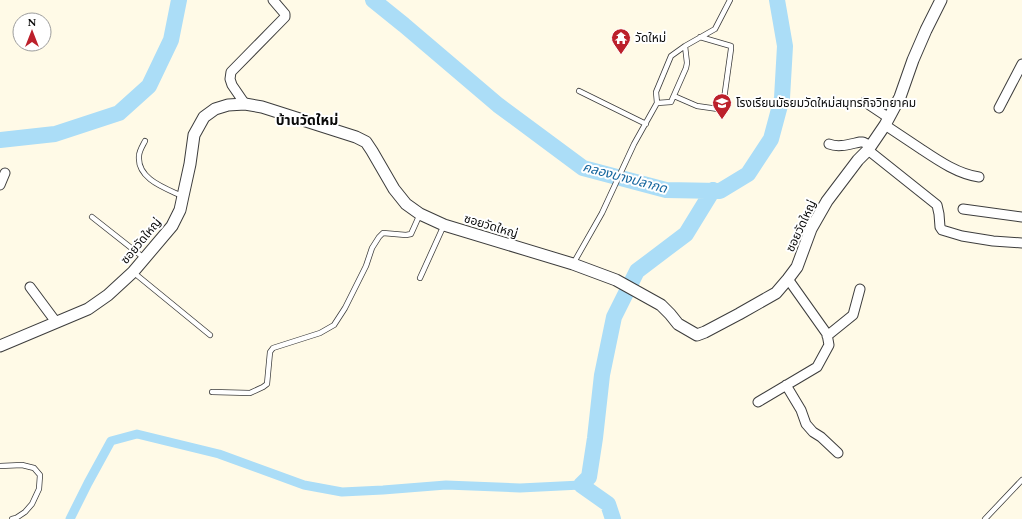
<svg xmlns="http://www.w3.org/2000/svg" width="1022" height="519" viewBox="0 0 1022 519" font-family="Spectral,'Noto Sans Thai',serif">
  <style>
    .lines { fill: none; stroke-linecap: round; stroke-linejoin: round }
    .canal { stroke: #abddf7; stroke-width: 9 }
    .river { stroke: #abddf7; stroke-width: 16 }
    .service-casing { stroke: #3d3d3d; stroke-width: 6 }
    .minor-casing { stroke: #3d3d3d; stroke-width: 11 }
    .tertiary-casing { stroke: #3d3d3d; stroke-width: 13 }
    .service { stroke: #fff; stroke-width: 4.5 }
    .minor { stroke: #fff; stroke-width: 9 }
    .tertiary { stroke: #fff; stroke-width: 11 }
    .labels { text-anchor: middle; stroke-width: 4; stroke-linejoin: round; paint-order: stroke }
    .poi-label { font-size: 12px; fill: #0a0a0a; stroke: #fff; text-anchor: start }
    .street-label { font-size: 12px; fill: #0a0a0a; stroke: #fff }
    .water-label { font-size: 13px; font-style: italic; fill: #12649d; stroke: #fff }
    .quarter-label { font-size: 14px; font-weight: bold; fill: #0a0a0a; stroke: #fff }
  </style>
  <rect width="100%" height="100%" fill="#fffae7"/>
  <g class="lines">
    <path class="canal" d="M70 519 88 483 111 441 137 434 219 454 304 485 342 492 383 490 446 485 520 488 581 485"/>
    <path class="river" d="M373 0 404 25 498 105 583 168 666 190 720 191 748 174 771 139 782 98 785 46 777 0
      M0 140 55 134 119 113 149 86 171 40 179 0
      M613 519 608 504 581 485 589 477 595 438 602 375 614 317 637 271 686 234 713 190"/>
    <g class="service-casing">
      <path id="service" d="M579 91 646 124
        M674 96 697 106 718 109 723 106 731 49V46L700 37
        M657 103 671 102 686 68 687 63 685 46
        M145 141C143 145 139 151 139 156 137 179 165 188 182 196
        M92 217 144 258
        M573 264 602 213 634 144 657 103 656 92 671 56 685 46 715 29 730 0
        M133 272 210 335
        M420 278 444 225
        M212 392 250 393 263 387 267 384 270 352 273 348 320 333 334 325 345 308 366 266 372 248 379 237 383 233 406 235 411 234 420 214
        M0 466 22 465 34 468 40 475 39 489 32 504 25 512 16 518 12 519
        M985 519 1022 480"/>
    </g>
    <g class="minor-casing">
      <path id="minor" d="M865 102 889 118
        M245 104 232 85 230 79 231 72 285 17V14L273 0
        M999 108 1022 64
        M885 125C897 133 909 141 921 149 939 161 958 174 979 177
        M829 144C839 148 850 144 860 142H863L871 146
        M868 150 937 205 939 214 940 227 942 230 962 236 993 241 1022 243
        M0 185 5 173
        M963 209 1022 217
        M30 287 56 322
        M827 336 853 315 860 289
        M786 385 801 410 806 424 813 432 821 437 838 453
        M758 402 817 367 829 345 827 334 788 279"/>
    </g>
    <g class="tertiary-casing">
      <path id="tertiary" d="M0 346 88 309 108 295 133 272 172 226 180 210 183 196 190 164 194 135 204 117 215 109 228 105 245 104 262 107 356 137 366 142 372 151 394 189 406 204 420 214 444 225 573 264 616 280 661 305 670 314 678 324 697 335 705 332 739 314 776 293 788 279 797 267 811 229 827 201 858 160 868 150 885 125 900 97 913 60 926 30 941 0"/>
    </g>
    <use href="#service" class="service"/>
    <use href="#minor" class="minor"/>
    <use href="#tertiary" class="tertiary"/>
  </g>
  <defs>
    <g id="temple-pin" transform="scale(1)"><path d="M0 17L-7.5 6A9.5 9.5 0 1 1 7.5 6Z" fill="#bc202b" stroke="#fff"/><path d="M0-6L5-2H3V0L6.5 2.5H4V6H1.5V3h-3V6H-4V2.5H-6.5L-3 0V-2H-5Z" fill="#fff"/></g>
    <g id="school-pin" transform="scale(1)"><path d="M0 17L-7.5 6A9.5 9.5 0 1 1 7.5 6Z" fill="#bc202b" stroke="#fff"/><path d="M0-5L7-2L0 1L-7-2ZM-4 1L0 2.5L4 1V4Q0 6-4 4Z" fill="#fff"/></g>
  </defs>
  <g fill-rule="evenodd">
    <use href="#temple-pin" x="621" y="38"/>
    <use href="#school-pin" x="722" y="103"/>
  </g>
  <g class="labels">
    <g class="poi-label">
      <text x="635" y="42">วัดใหม่</text>
      <text x="736" y="107">โรงเรียนมัธยมวัดใหม่สมุทรกิจวิทยาคม</text>
    </g>
    <g class="street-label">
      <text transform="translate(491 226) rotate(17)" y="4">ซอยวัดใหญ่</text>
      <text transform="translate(801 226) rotate(-65)" y="4">ซอยวัดใหญ่</text>
      <text transform="translate(141 241) rotate(-50)" y="4">ซอยวัดใหญ่</text>
    </g>
    <g class="water-label">
      <text transform="translate(625 177) rotate(15)" y="5">คลองบางปลากด</text>
    </g>
    <g class="quarter-label">
      <text x="307" y="125">บ้านวัดใหม่</text>
    </g>
  </g>
  <g transform="translate(32 32)"><circle r="19" fill="#ffffff" stroke="#9d9d9d"/>
  <path d="M0-3L7 15L0 10L-7 15Z" fill="#bc202b"/>
  <text y="-6" font-size="11" font-weight="bold" text-anchor="middle" fill="#0a0a0a">N</text>
  </g>
</svg>
